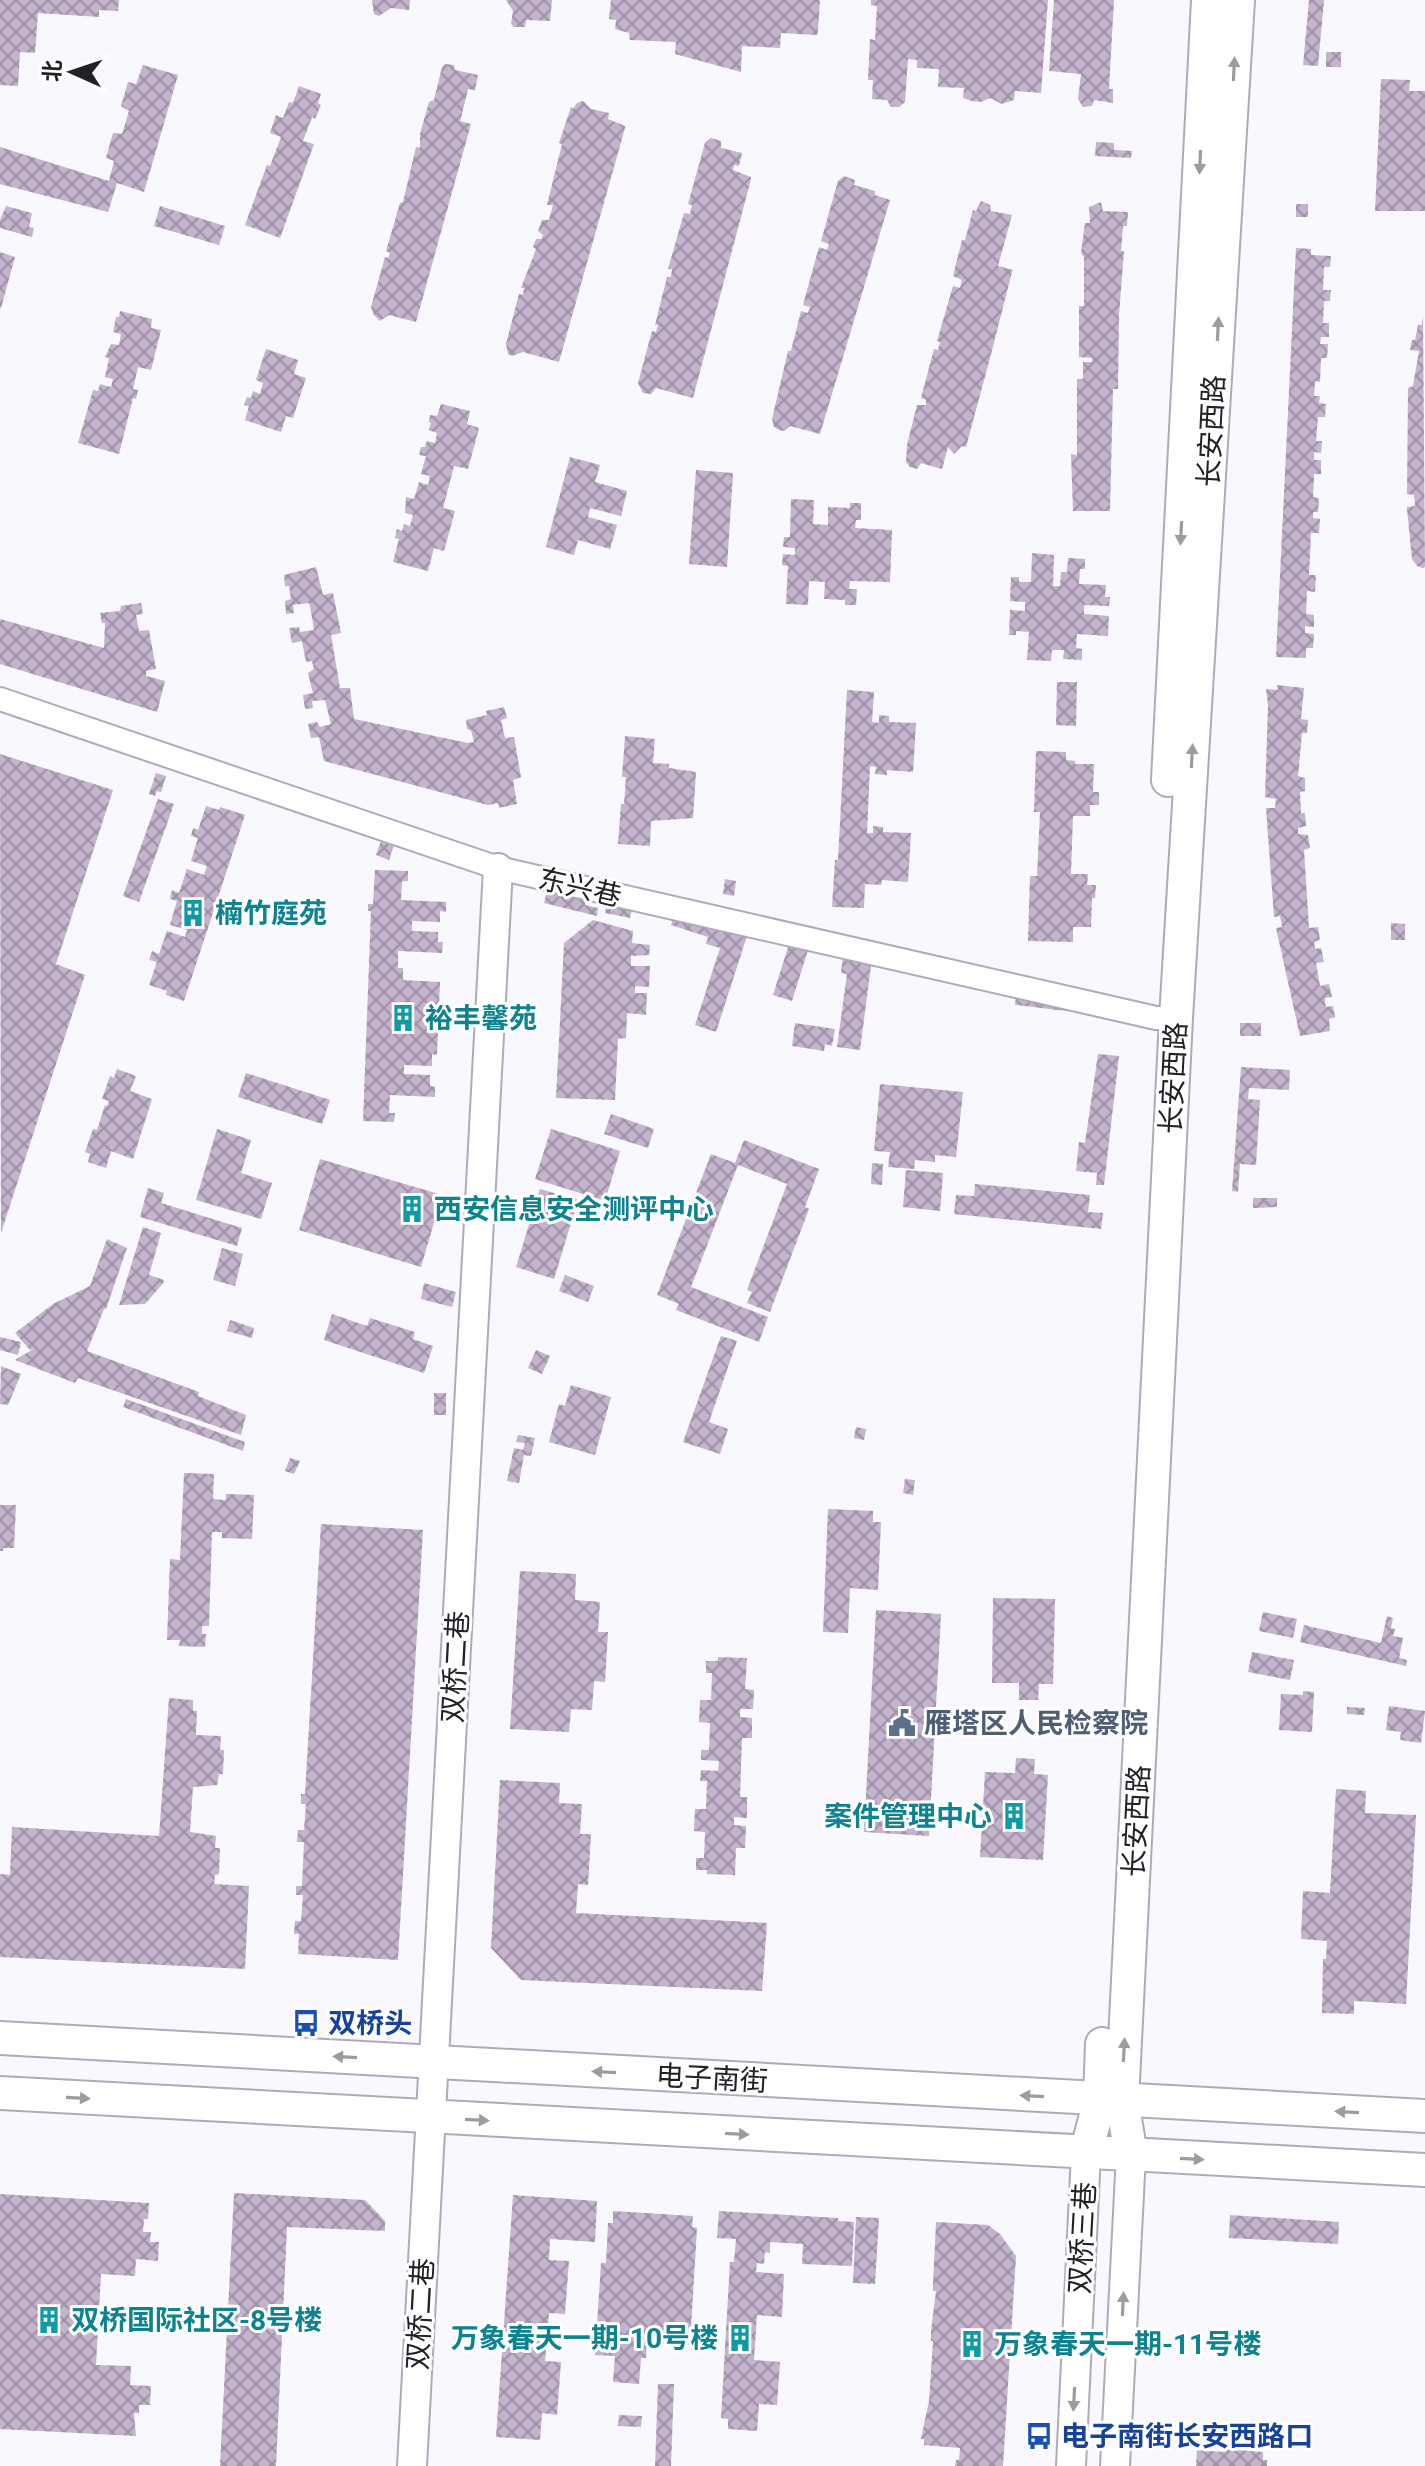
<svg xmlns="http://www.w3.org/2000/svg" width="1425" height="2466" viewBox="0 0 1425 2466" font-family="Roboto,'Noto Sans SC',sans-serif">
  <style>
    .building { fill: url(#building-cross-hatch) }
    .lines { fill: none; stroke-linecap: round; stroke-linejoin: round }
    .minor-casing { stroke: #aeabb9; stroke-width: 26 }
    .tertiary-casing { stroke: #aeabb9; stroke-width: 32 }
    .secondary-casing { stroke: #aeabb9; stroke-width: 36 }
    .minor { stroke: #fff; stroke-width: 22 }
    .tertiary { stroke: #fff; stroke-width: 28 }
    .secondary { stroke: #fff; stroke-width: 32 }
    .oneway { fill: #9c9b9d }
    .labels { text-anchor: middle; stroke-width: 6; stroke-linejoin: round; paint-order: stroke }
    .street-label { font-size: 28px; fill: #222126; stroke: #fff }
    .culture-label { font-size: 28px; font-weight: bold; fill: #0d838f; stroke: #fff; text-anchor: start }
    .service-label { font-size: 28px; font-weight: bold; fill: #4e5e75; stroke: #fff; text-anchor: start }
    .transit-label { font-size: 28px; font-weight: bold; fill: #164399; stroke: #fff; text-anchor: start }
  </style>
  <defs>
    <pattern id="building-cross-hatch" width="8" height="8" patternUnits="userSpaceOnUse" patternTransform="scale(2)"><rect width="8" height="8" fill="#c4b3cd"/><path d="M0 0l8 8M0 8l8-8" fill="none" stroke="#9f91a6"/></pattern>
  </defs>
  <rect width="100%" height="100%" fill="#f9f8fe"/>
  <path class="building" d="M0 0H119L118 11 99 10V17L38 13 35 53 20 52 18 86 0 85Z
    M372 0H410L409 10 391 8 379 16 374 14Z
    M506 0H552L550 21 526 20 525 27H514L511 24 513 11Z
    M611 0H820L818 30 817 35 781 33 780 48 742 46 741 72 675 54 676 42 630 40 629 33 615 29 616 20 609 19Z
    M871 0H1048L1041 93 1015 91 1014 100 1002 104 990 98 981 102 972 101 963 98 964 88 938 87 939 69 917 68V60L908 59 905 102 899 107H891L887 100 872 99 873 80H868L870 39 875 40 877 6 871 5Z
    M1054 0H1114L1109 89H1113V103L1094 100 1092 106 1083 107 1078 99 1081 74 1049 71Z
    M1309 0H1324L1318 66 1303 65Z
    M1326 52H1341V67H1326Z
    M445 64 454 65 455 70 478 75 475 90 468 89 461 118 460 121 471 124 416 322 389 315 380 321 374 315 371 307 385 257 388 258 390 253 386 251 400 203 403 202 416 147 420 148V134L429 102 434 100 442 67Z
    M143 65 178 75 144 192 117 183 108 212 0 184V147L109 181 114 161 106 158 113 133 122 134 129 111 121 106 128 82 136 84Z
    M1381 79 1410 80 1409 91H1425V211H1375Z
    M299 86 321 94 318 103 321 105 315 119 312 117 303 141 314 144 280 238 245 225 267 165 270 166 281 137 270 133 276 115 283 118 289 102 293 103Z
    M583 101 591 109 609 113 608 119 625 126V128L559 362 523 352 512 356 508 354 506 344 519 294 523 295 524 288H521L536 249 533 247 536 239H542L543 235 538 231 542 220H549L553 205H547L562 144 559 143 571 107 573 109 577 103Z
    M711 138 721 141V148L742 153 739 166 734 165 733 170 751 177V179L693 398 656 388 651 394 643 393 638 383 652 331 656 332 658 325H655L667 277H671L672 269H668L684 213 690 214 692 205 688 204 705 143Z
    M1096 142 1114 143V150L1132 151 1131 158 1095 156Z
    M844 176 855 180 854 185 875 191V195L890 200 820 434 790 426 784 431 779 430 774 427 772 419 788 351H791L801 311 808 313 810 307 803 305 819 247 827 250 829 244 821 241 838 181Z
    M981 201 990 205 991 211 1012 215 998 266 1013 270 1012 272 990 358 966 447 962 446 954 454 948 447 942 469 921 463 917 469 910 467 906 462 907 445 917 405H926V400L921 398 934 349 938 350 940 342 937 341 953 286 960 288 962 280 953 276 962 240H965L973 210 976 211Z
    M1101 202 1103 211 1128 212 1127 226H1123L1121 251H1124L1119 315 1118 389H1113L1110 511H1073L1071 454 1077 455V379H1083V362H1092V358L1079 357V306H1084V257L1081 253 1085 223H1090L1089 207Z
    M1296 204H1308V217H1296Z
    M6 206 32 213 29 227 34 228 32 237 0 228V220Z
    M160 206 225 226 219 245 154 226Z
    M1296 248 1311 249V255L1331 256 1330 267H1324L1323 290H1331L1330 301H1324L1323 323H1329V337H1321L1320 344H1328L1327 358H1321L1320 382 1315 381 1314 396H1320L1319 403 1326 404 1325 417H1318L1316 441H1322L1321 453 1314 452V460H1321V474H1314L1313 497 1319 498 1318 512H1313V518L1320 519 1319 533H1311L1309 575H1316L1315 592 1307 591 1306 614 1314 615V627L1305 626V633L1314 634 1313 648H1306V658L1276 657Z
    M0 252 15 257 1 308H0Z
    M120 311 152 319 151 328 161 330 151 370 138 367 133 389 138 390 136 399 133 398 119 454 78 443 93 390 98 391 100 384 111 387 113 379 105 377 109 358 105 357 111 344 119 345 121 334 113 332 116 317H119Z
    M1423 316 1425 567 1423 568 1417 566 1412 559 1407 509V507L1415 506V503L1414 495 1407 494 1408 388 1413 386 1419 351 1410 350 1412 340H1415L1418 325H1422Z
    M266 349 298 360 294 374 306 378 293 418 286 416 281 432 245 420 249 406 244 405 247 397 251 398 253 391 260 394 263 383 256 380Z
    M441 404 470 411 467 424 479 428 468 469 454 466 443 508 455 511 444 551 434 548 428 571 393 562 399 539 395 538 397 529 402 531 404 524 410 526 413 515 405 513 406 497 414 499 419 482 428 485 430 476 421 474 426 456 419 455 421 447H425L427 441 435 443 437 433 429 430 431 423 429 422 430 415 437 416Z
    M570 457 600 465 595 482 627 491 621 516 590 508 588 517 617 525 610 549 578 540 574 555 546 547Z
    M696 470 733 473 727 567 689 564Z
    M791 499 814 500 813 524 828 525V507L850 508V503H861V520H856L855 528 892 530 890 582 850 581 849 589H857L856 605H845V600L824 599 825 582 809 581 808 605 786 604 788 566 782 565 783 554 795 555V548L783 547 784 537H790Z
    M1032 553 1054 555 1053 586H1060L1061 572H1067L1068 558 1085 559V569H1080L1079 584 1106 585 1105 597H1110L1109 606 1084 605V614L1109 616 1108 636 1077 634 1076 648 1082 649V660L1063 659 1064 650H1052L1051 661 1027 660 1029 632 1016 631V635H1009L1010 610 1025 611V602L1010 601 1011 577H1019V582H1031Z
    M316 567 323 595 333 593 341 633 331 635 340 688H350L354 719 468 743 474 742 471 730 467 729 466 720 487 715 486 711 504 707 507 718 501 720 505 738 514 737 521 777 513 780 517 804 499 808 498 803 488 805 324 761 319 737 311 738 308 724 317 722 320 727 331 724 325 700 312 701 313 708 305 709 303 695 313 693 308 673 314 669 312 661 306 662 302 641 292 643 289 628 299 627 300 632 314 630 310 606 309 603 293 605 294 613 286 614 285 601 291 599 289 586H285L284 575Z
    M141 603 143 614 136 615 139 631 149 630 156 669 146 671V676L165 681 157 712 0 664V619L104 648 105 623H102L100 613 120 611 121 606Z
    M1057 682H1077L1076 726 1056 725Z
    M1277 685 1304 688 1301 719 1308 720 1307 733H1302L1298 776 1305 778V791L1300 792 1301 813H1305L1306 826 1298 828V834L1308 835 1310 848 1304 850 1309 928 1318 927 1320 940 1314 942 1315 949 1321 948 1324 962 1316 963 1320 986 1329 984 1332 997 1325 998V1003L1326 1007 1333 1006 1335 1017 1329 1019 1330 1031 1300 1036 1276 928 1282 927V925L1280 916 1274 917 1266 808H1275L1276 799 1265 797 1268 705 1266 689 1278 690Z
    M847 690 874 692 872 722 879 723V715L889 716V722L916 723 913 772 887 770V775L875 774 876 767 870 766 867 833H873V826L883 827V832L911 833 908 882 882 880 881 885 865 884 864 908 832 907 835 860H838Z
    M625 736 655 739 653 763 669 764V768L696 772 693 818 651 821 650 846 618 844 621 804H624L626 777H622Z
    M1036 751 1066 752V760L1075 761V764H1094L1093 792H1099V805H1090V816H1073L1071 874H1088L1087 885H1096L1095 898H1092L1091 927H1073V942L1028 941 1030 876H1037L1040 812H1034Z
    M0 754 113 790 56 964 85 975 1 1233Z
    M156 773 166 776 161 792 157 791 155 796 149 794Z
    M158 799 174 804 139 902 123 896Z
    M206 806 219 810 220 807 245 815 184 1001 166 995 167 991 149 985 157 962 149 960 152 951 159 954 167 931 185 937 187 930 170 925 177 901 170 899 172 890 179 893 187 869 204 875 207 866 191 861 198 838 191 836 193 828 198 830Z
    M382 838 395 842 389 860 376 855Z
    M375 870 408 871V881H402L401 900 446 902V912L440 911V922L412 921V931L438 932V942H443L442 953 398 951V968H403V980L440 982 437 1055 432 1054V1066L404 1065V1074L430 1075V1086L435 1087V1097L390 1095 389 1113H395L394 1122 363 1121 371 911H368V904H373Z
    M725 879 736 881 734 896 723 894Z
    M547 891 585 900V905L598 908 597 916 544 903Z
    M607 904 632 909 630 918 605 913Z
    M675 912 747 936 716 1032 695 1025 720 948 706 944 708 937 671 925Z
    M593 920 633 931 632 943 650 945 649 955 631 956V966H650L649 987 635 986V993H647L646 1015 627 1013 626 1038 618 1039 615 1100 556 1098 564 943Z
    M1391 923 1405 924V940H1391Z
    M789 944 808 950 792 1001 773 995Z
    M843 954 872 958 860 1050 837 1047 847 974 841 973Z
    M1016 995 1068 998 1066 1011 1015 1005Z
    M795 1023 835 1029 832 1046 825 1044 824 1051 792 1046Z
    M1240 1023H1261V1036H1240Z
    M1098 1054 1119 1056 1104 1185H1096L1097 1173 1076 1171 1079 1142 1085 1143Z
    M1241 1067 1290 1070 1289 1090 1249 1088 1248 1099 1260 1100 1256 1165 1240 1164 1238 1192 1232 1191Z
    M117 1069 136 1076 130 1091 152 1099 133 1159 111 1151 106 1168 88 1162 90 1154 85 1152 93 1129 97 1130 105 1105 107 1106 109 1101 102 1099 110 1076 114 1078Z
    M246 1073 330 1100 322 1124 238 1097Z
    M880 1084 963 1092 956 1157 935 1155V1162L915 1160 914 1169 888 1167 890 1152 874 1151Z
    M611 1114 654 1129 648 1148 604 1134Z
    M217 1129 251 1140 241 1173 272 1183 261 1219 196 1200Z
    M551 1129 620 1151 605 1201 535 1179Z
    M744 1140 819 1169 805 1207 809 1209 770 1312 747 1303 752 1292 747 1290 787 1184 738 1165 691 1287 768 1317 759 1342 676 1310 679 1304 657 1295 711 1154 735 1163Z
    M320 1159 442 1195 421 1267 299 1230Z
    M872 1163 883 1164 882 1185 871 1184Z
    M906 1170 943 1173 940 1211 903 1207Z
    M975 1184 1090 1195 1088 1212 1103 1213 1101 1229 954 1214 956 1195 974 1196Z
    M148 1188 164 1193 161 1203 242 1228 237 1246 140 1217Z
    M540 1189 578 1200 554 1279 516 1267Z
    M1253 1198H1277V1207L1253 1208Z
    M143 1227 161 1233 149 1275 164 1280V1282L145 1304 119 1305Z
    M107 1239 127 1248 106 1309H104L87 1351 199 1392 198 1396 246 1415 241 1435 78 1378 75 1383 15 1360 35 1348 30 1350 15 1333 53 1304 90 1286Z
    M222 1248 243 1254 235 1286 213 1280Z
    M565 1275 594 1286 588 1302 559 1291Z
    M424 1283 456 1292 452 1307 421 1299Z
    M332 1314 367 1326 370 1318 415 1332 413 1339 433 1346 424 1373 324 1340Z
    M230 1320 254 1328 252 1338 227 1331Z
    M721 1336 737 1341 709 1422 728 1429 720 1454 683 1442Z
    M0 1337 21 1342 18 1355 0 1350Z
    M536 1350 550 1356 542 1374 528 1368Z
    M1 1366 21 1374 8 1405 0 1404Z
    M571 1385 611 1397 595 1455 549 1442 559 1404 565 1406Z
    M434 1393H446V1415H434Z
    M126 1399 245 1442 243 1451 123 1407Z
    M856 1427 866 1429 864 1440 854 1438Z
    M518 1435 535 1438 531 1456 524 1455 519 1483 507 1481 514 1448 523 1450 525 1443 516 1442Z
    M290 1458 300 1461 294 1474 285 1471Z
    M184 1473 214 1474 213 1499 226 1500V1494L254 1495 252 1539 222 1538V1532H212L209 1626H202V1634H206L205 1647 179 1646 180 1640H167L170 1559 180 1560Z
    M905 1479 915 1480 913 1495 903 1493Z
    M0 1505H16L14 1548H3V1551H0Z
    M828 1509 873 1511V1522H881L878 1590 850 1588 848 1633 823 1632Z
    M321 1524 423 1530 398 1960 298 1954 299 1934H294L295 1921H301L303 1895H296V1886H302L304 1842H297L298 1830H304L306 1804H301V1794H305Z
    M520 1571 576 1574 575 1600 600 1602 598 1632H608L605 1682 594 1681 592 1710 571 1709 569 1732 510 1729Z
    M993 1598 1055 1599 1053 1684H1039L1038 1700H1019V1683H992Z
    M876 1610 941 1614 929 1836 864 1832Z
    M1263 1612 1297 1619 1293 1638 1259 1631Z
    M1387 1616 1393 1618 1391 1628 1395 1629 1393 1636 1403 1638 1399 1658 1407 1660 1406 1666 1300 1642 1304 1625 1381 1643Z
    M1252 1652 1294 1660 1290 1680 1248 1672Z
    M718 1657 747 1658 745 1689 754 1690 753 1709H740V1717L752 1718V1738H742L740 1797H747V1818L734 1817V1825L746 1826 745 1848H736L735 1875 707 1874V1870H696V1858H704L705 1832 694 1831 695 1809H706L707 1781H700L701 1770 718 1771 719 1761 701 1760V1750H709L710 1723 699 1722 700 1700H711L712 1673H706V1661H718Z
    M1303 1691 1314 1692 1312 1732 1279 1730 1281 1694 1303 1695Z
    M169 1698 193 1700V1711H197L196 1735 221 1736 220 1750H224L223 1774H219L217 1785 193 1787 190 1832 216 1836 215 1848H220L219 1874 215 1875 214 1884 249 1886 245 1969 0 1957V1874L10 1875 12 1827 159 1836Z
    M1389 1706 1425 1711 1421 1743 1400 1740 1401 1732 1386 1730Z
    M1347 1707 1365 1708 1364 1715 1347 1714Z
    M1016 1758 1035 1759 1034 1774 1048 1775 1043 1860 980 1857 985 1772 1015 1773Z
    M500 1780 560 1783 559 1803 582 1804 580 1834H591L588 1885 578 1884 576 1913 767 1923 762 1991 521 1980 491 1948Z
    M1336 1789 1366 1791 1365 1813 1416 1815 1406 2004 1354 2001V2014L1322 2013 1323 1959H1326L1327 1941 1301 1939 1303 1891 1330 1893Z
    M234 2193 365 2200 385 2221V2231L287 2227 276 2466H220Z
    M0 2194 149 2203 148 2219H144L143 2232H151L150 2242H159L158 2261 136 2259 135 2276 101 2274 96 2365 131 2366 130 2385 151 2386 150 2405H139V2413H134L136 2436 0 2429Z
    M513 2195 597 2201 595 2242 550 2239 549 2260 569 2261 565 2314 549 2313 545 2361 561 2362 557 2415 542 2413 540 2440 496 2437Z
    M613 2211 693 2216 692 2227 697 2228 690 2345 647 2342 646 2358H641L639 2384 613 2382 615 2356 595 2355 601 2263H606L608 2223H613Z
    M719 2211 838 2218V2221L854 2222 852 2266 802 2264 803 2244 770 2242V2253L765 2252 764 2264 757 2263 756 2272 784 2274 782 2317 757 2315 754 2360 780 2362 777 2405 759 2404 757 2431 728 2429V2419L721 2418 730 2262H734L736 2239 717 2238Z
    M1230 2215 1339 2222 1338 2244 1229 2238Z
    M856 2217 879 2218 875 2284 853 2283Z
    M936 2222 988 2225 1000 2234 1016 2256 1003 2466H955L956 2460H959L960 2448 924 2445V2439H921L929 2401 933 2341H931V2331L936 2291H933V2285Z
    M658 2384H674L671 2466H655Z
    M619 2415 642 2416 641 2427 618 2426Z
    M1223 2449 1263 2452V2460H1267V2466H1196L1197 2450 1223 2452Z"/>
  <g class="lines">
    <g class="minor-casing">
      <path id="minor" d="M0 699 498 868 1156 1018H1176"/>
    </g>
    <g class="tertiary-casing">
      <path id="tertiary" d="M412 2466 498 868
        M1071 2466 1086 2153
        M1115 2466 1131 2155"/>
    </g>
    <g class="secondary-casing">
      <path id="secondary" d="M1168 780 1208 0
        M0 2038 1425 2116
        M0 2093 1425 2170
        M1086 2153 1100 2100 1102 2044
        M1131 2155 1122 2101 1176 1018 1238 0"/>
    </g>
    <use href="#minor" class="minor"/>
    <use href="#tertiary" class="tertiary"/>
    <use href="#secondary" class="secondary"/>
  </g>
  <defs><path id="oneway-solid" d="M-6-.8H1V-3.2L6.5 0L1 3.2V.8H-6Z" transform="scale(2)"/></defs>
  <g class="oneway">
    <use href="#oneway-solid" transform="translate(1234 69) rotate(-87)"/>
    <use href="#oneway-solid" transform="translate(1200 162) rotate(93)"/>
    <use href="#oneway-solid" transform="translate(1218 329) rotate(-87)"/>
    <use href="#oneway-solid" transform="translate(1181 533) rotate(93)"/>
    <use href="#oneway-solid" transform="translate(1192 756) rotate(-87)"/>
    <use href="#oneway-solid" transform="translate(1124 2050) rotate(-87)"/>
    <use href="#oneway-solid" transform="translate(345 2057) rotate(-177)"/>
    <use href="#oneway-solid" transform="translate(604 2072) rotate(-177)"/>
    <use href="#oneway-solid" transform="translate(1032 2096) rotate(-177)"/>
    <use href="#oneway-solid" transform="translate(78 2098) rotate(3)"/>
    <use href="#oneway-solid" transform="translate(1347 2112) rotate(-177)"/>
    <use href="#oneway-solid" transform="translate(477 2120) rotate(3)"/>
    <use href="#oneway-solid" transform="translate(737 2134) rotate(3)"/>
    <use href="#oneway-solid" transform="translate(1192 2159) rotate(3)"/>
    <use href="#oneway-solid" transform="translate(1123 2304) rotate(-87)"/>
    <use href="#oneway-solid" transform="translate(1074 2399) rotate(93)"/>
  </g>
  <defs>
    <g id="building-bare" transform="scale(2.16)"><path d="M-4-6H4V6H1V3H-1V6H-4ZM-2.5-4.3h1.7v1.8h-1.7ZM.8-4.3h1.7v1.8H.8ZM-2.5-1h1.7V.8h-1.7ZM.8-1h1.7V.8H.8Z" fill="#0f9aa8" stroke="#fff" stroke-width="2.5" paint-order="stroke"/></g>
    <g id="civic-bare" transform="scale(2.16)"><path d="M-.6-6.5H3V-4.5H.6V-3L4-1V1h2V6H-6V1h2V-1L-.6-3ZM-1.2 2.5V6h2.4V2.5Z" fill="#5c6f8a" stroke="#fff" stroke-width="2.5" paint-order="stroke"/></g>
    <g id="bus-bare" transform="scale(2.16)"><path d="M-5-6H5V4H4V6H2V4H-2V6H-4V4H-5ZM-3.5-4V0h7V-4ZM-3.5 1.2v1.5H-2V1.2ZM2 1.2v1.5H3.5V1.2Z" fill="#1a4fb4" stroke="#fff" stroke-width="2.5" paint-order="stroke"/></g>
  </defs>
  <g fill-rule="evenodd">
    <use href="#building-bare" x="193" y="913"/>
    <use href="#building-bare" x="403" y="1018"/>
    <use href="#building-bare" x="412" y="1209"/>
    <use href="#civic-bare" x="902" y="1723"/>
    <use href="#building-bare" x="1014" y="1816"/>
    <use href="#bus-bare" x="306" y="2023"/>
    <use href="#building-bare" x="49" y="2320"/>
    <use href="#building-bare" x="740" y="2338"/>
    <use href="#building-bare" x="972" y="2344"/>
    <use href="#bus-bare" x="1039" y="2436"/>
  </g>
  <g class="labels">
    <g class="street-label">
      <text transform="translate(1211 431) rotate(-87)" y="10">长安西路</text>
      <text transform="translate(580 887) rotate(13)" y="10">东兴巷</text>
      <text transform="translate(1173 1078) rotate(-87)" y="10">长安西路</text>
      <text transform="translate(455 1667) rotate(-87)" y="10">双桥二巷</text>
      <text transform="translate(1136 1821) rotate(-87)" y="10">长安西路</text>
      <text transform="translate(712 2078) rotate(3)" y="10">电子南街</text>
      <text transform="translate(1082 2238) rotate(-87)" y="10">双桥三巷</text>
      <text transform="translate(420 2314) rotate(-87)" y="10">双桥二巷</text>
    </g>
    <g class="culture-label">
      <text x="215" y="923">楠竹庭苑</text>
      <text x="425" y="1028">裕丰馨苑</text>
      <text x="434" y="1219">西安信息安全测评中心</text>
      <text x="992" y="1826" text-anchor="end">案件管理中心</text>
      <text x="71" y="2330">双桥国际社区-8号楼</text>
      <text x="718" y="2348" text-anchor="end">万象春天一期-10号楼</text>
      <text x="994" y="2354">万象春天一期-11号楼</text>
    </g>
    <g class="service-label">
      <text x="924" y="1733">雁塔区人民检察院</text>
    </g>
    <g class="transit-label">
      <text x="328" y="2033">双桥头</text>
      <text x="1061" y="2446">电子南街长安西路口</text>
    </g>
  </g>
  <g transform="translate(72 72) rotate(273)" stroke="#ffffff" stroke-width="6" paint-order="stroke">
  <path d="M0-6L14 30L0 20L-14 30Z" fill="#222126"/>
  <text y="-12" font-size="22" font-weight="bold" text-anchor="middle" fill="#222126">北</text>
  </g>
</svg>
